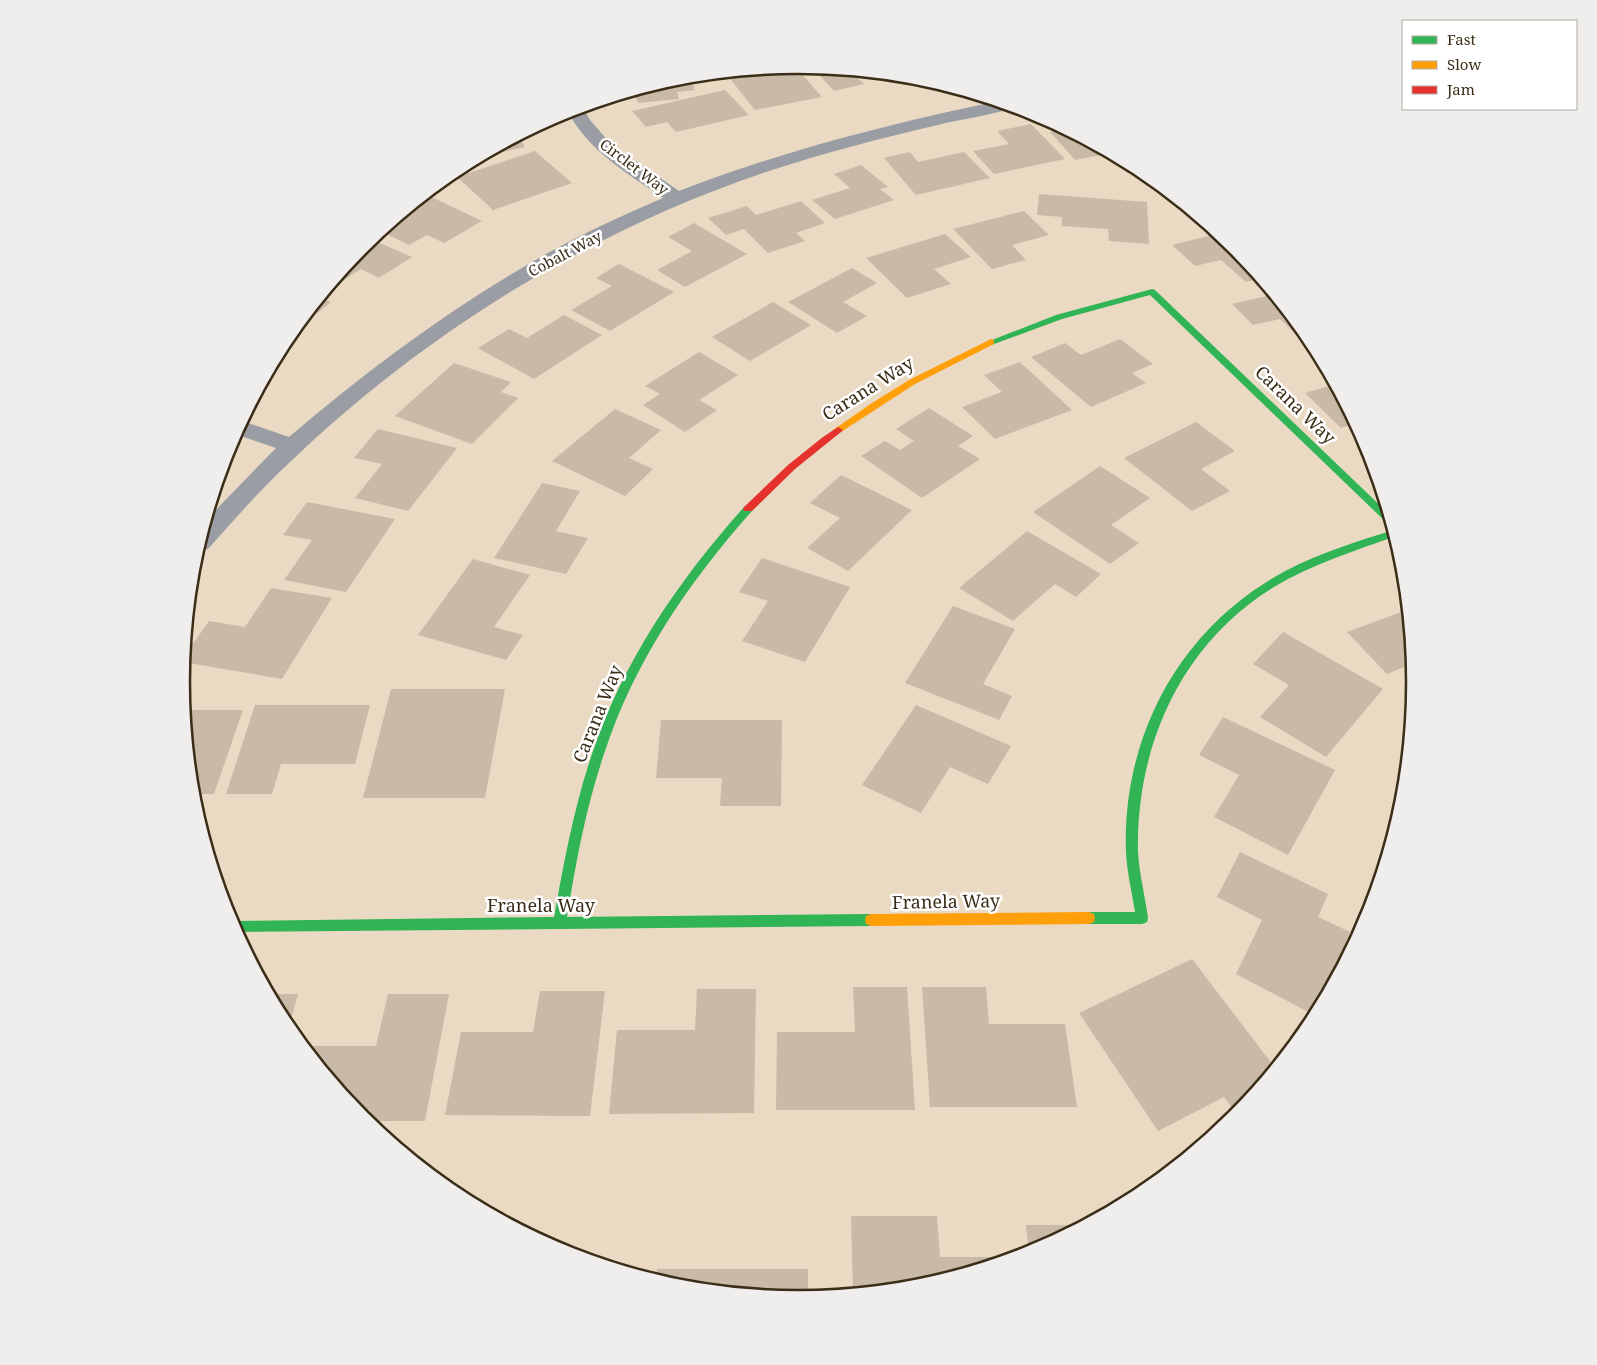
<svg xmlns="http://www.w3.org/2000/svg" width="1597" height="1365" viewBox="0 0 1597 1365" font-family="'Noto Serif',serif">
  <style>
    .building { fill: #c8baa6 }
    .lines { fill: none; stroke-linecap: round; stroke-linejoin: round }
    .street { fill: #9a9ea4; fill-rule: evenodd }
    .fast { fill: #30b455; fill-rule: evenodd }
    .slow { fill: #ff9f0a; fill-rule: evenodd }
    .jam { fill: #e5322d; fill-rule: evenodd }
    .labels { text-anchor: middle; stroke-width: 5; stroke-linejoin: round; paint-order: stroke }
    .far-street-label { font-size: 15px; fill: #3b2d17; stroke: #fff }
    .street-label { font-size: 18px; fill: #3b2d17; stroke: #fff }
    .rim { fill: none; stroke: #3b2d17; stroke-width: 2.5 }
  </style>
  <rect width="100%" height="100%" fill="#eadac3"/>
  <path class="building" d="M794 65 822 97 755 110 727 75 758 69Z
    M811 66 863 71 853 74 864 84 834 91Z
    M689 76 695 90 677 92 679 99 638 103 635 95 615 97 678 77Z
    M725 90 749 115 676 132 667 122 646 127 632 111Z
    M1031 124 1065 159 994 174 973 151 1009 144 997 131Z
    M1068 129 1112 153 1075 160 1050 132Z
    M518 136 525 147 480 157V156Z
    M535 151 572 183 493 210 457 177Z
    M910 152 918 162 964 152 990 178 916 195 884 158Z
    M861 165 888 187 880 189 894 200 835 219 812 200 850 188 834 174Z
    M425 194 482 221 444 243 427 235 409 245 380 231Z
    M1039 194 1147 202 1149 244 1109 241 1108 229 1062 226V217L1037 215Z
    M801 201 825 223 796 233 805 241 768 253 744 229 726 235 708 218 747 206 756 215Z
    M1024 211 1049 235 1012 245 1026 260 992 269 953 229Z
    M694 223 747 254 685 287 657 270 692 251 668 237Z
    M1220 233 1235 246 1262 278 1246 282 1221 260 1195 266 1172 245Z
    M945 234 971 257 934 269 951 284 907 298 866 258Z
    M371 239 412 257 379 278 361 269 327 291 326 290 362 246Z
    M619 264 674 292 610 331 571 310 612 286 596 278Z
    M852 268 877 283 843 302 867 316 837 333 788 302Z
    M1275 294 1312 340 1314 344 1308 346 1280 319 1253 325 1232 304Z
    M319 298 331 302 290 335H289Z
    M773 302 811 325 750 361 712 337Z
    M564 315 602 335 534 379 478 348 509 329 527 338Z
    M1120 339 1153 364 1132 373 1146 383 1091 407 1031 357 1065 343 1081 355Z
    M699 352 738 375 699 400 717 410 685 432 643 405 660 394 645 386Z
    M1020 362 1072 410 995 439 962 407 1002 392 984 375Z
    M454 363 511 382 501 392 518 398 472 444 395 416Z
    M1336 384 1357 423 1341 428 1305 393Z
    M929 408 973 436 958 446 980 459 922 498 861 456 885 441 900 450 914 441 896 429Z
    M615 409 661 430 629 458 653 469 625 496 552 461Z
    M1196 422 1235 451 1201 469 1230 491 1192 511 1124 458Z
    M378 429 457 448 408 511 355 498 382 464 354 458Z
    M1100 466 1150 498 1111 525 1139 543 1110 564 1033 512Z
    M841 475 912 510 848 571 807 548 840 518 810 503Z
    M542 483 580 491 556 531 588 538 566 574 494 558Z
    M307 502 395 519 346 592 284 580 312 540 283 535Z
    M1027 531 1101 574 1076 597 1055 584 1013 621 959 588Z
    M762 558 850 587 805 662 742 641 768 601 739 592Z
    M473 559 530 575 494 627 523 635 506 660 418 635Z
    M271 588 332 598 282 679 183 662V658L209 621 245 627Z
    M953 606 1015 629 983 684 1012 696 999 720 905 683Z
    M1409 609 1414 663 1387 674 1347 632Z
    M1283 632 1383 689 1326 757 1260 717 1289 685 1253 664Z
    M391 689H505L485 798H363Z
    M255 705H370L355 764H281L272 794H226Z
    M916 705 1011 746 988 784 950 767 921 813 862 785Z
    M184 710H243L214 794H192Z
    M1223 717 1335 770 1288 855 1214 817 1239 775 1199 755Z
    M661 720H782L781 806H720L722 778H656Z
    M1240 852 1328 894 1318 917 1350 932 1314 1015 1236 974 1262 920 1217 897Z
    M1192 959 1276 1069 1238 1116 1224 1097 1158 1131 1079 1013Z
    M853 987H907L915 1110H776L777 1032H855Z
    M922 987H986L989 1024H1065L1077 1107H930Z
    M697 989H756L754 1113 609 1114 617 1030H695Z
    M540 991H605L590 1116 445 1115 461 1032H533Z
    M268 994H298L288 1030 285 1025Z
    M388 994H449L425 1121H364L302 1046H376Z
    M851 1216H937L940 1257H998V1264L919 1288 853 1295Z
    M1026 1225H1087L1029 1255Z
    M657 1269H808V1299L798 1300 678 1288 656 1281Z"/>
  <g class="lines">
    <path class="street" d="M998 101 1015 106C1001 114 956 120 938 125 881 138 824 153 769 171 591 230 424 333 289 463 260 490 234 520 208 549L196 551 205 521 276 448 235 434 242 421 289 437C370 368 454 306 546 254 584 233 623 215 663 198 627 173 588 151 567 110L582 106 590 120 611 144 679 191C782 151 889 124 998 101Z"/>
    <path class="fast" d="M1152 289 1155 290 1389 514 1393 525 1388 524 1150 295 1062 319 994 344 991 345 987 342 1056 315Z
      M748 506 752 507 753 509 752 511C688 583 634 662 604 754 586 807 576 862 567 917L871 914 876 916 877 920 876 924 871 926 235 932 229 921 554 917C564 862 574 807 592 754 623 661 679 580 744 507Z
      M1394 530 1396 536C1355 551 1312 564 1274 587 1182 643 1136 745 1138 851 1139 873 1145 896 1148 918L1147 922 1142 924H1089L1084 922 1083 918 1084 914 1089 912H1135C1132 892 1127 873 1126 852 1122 744 1173 641 1265 583 1303 558 1351 543 1394 530Z"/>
    <path class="slow" d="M991 339 994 340V344L915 384 841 432 838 433 833 430 872 403 909 380Z
      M1089 912 1094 914 1095 918 1094 922 1089 924 871 926 866 924 865 920 866 916 871 914Z"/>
    <path class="jam" d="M838 427 843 430 841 432 795 469 752 511H744L743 509 744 507 788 465 823 437Z"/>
  </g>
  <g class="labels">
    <g class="far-street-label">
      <text transform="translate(634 167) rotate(37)" y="5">Circlet Way</text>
      <text transform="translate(565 254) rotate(-28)" y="5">Cobalt Way</text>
    </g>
    <g class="street-label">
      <text transform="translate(868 389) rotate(-32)" y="6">Carana Way</text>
      <text transform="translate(1295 405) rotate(44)" y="6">Carana Way</text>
      <text transform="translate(598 714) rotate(-68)" y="6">Carana Way</text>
      <text transform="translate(946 902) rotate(-1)" y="6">Franela Way</text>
      <text x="541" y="912">Franela Way</text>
    </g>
  </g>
  <path d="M0 0H1597V1365H0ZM190 682a608 608 0 1 1 1216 0a608 608 0 1 1-1216 0Z" fill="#efeeec" fill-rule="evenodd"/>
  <path class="rim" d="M190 682a608 608 0 1 1 1216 0a608 608 0 1 1-1216 0Z"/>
  <rect x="1402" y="20" width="175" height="90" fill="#ffffff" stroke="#b1aba2"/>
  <rect x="1412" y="36" width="25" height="8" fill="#30b455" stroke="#b1aba2"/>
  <text x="1447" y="45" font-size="15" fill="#3b2d17">Fast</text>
  <rect x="1412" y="61" width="25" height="8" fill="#ff9f0a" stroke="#b1aba2"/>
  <text x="1447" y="70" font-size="15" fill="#3b2d17">Slow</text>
  <rect x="1412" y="86" width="25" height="8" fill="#e5322d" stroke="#b1aba2"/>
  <text x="1447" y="95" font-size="15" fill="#3b2d17">Jam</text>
</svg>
